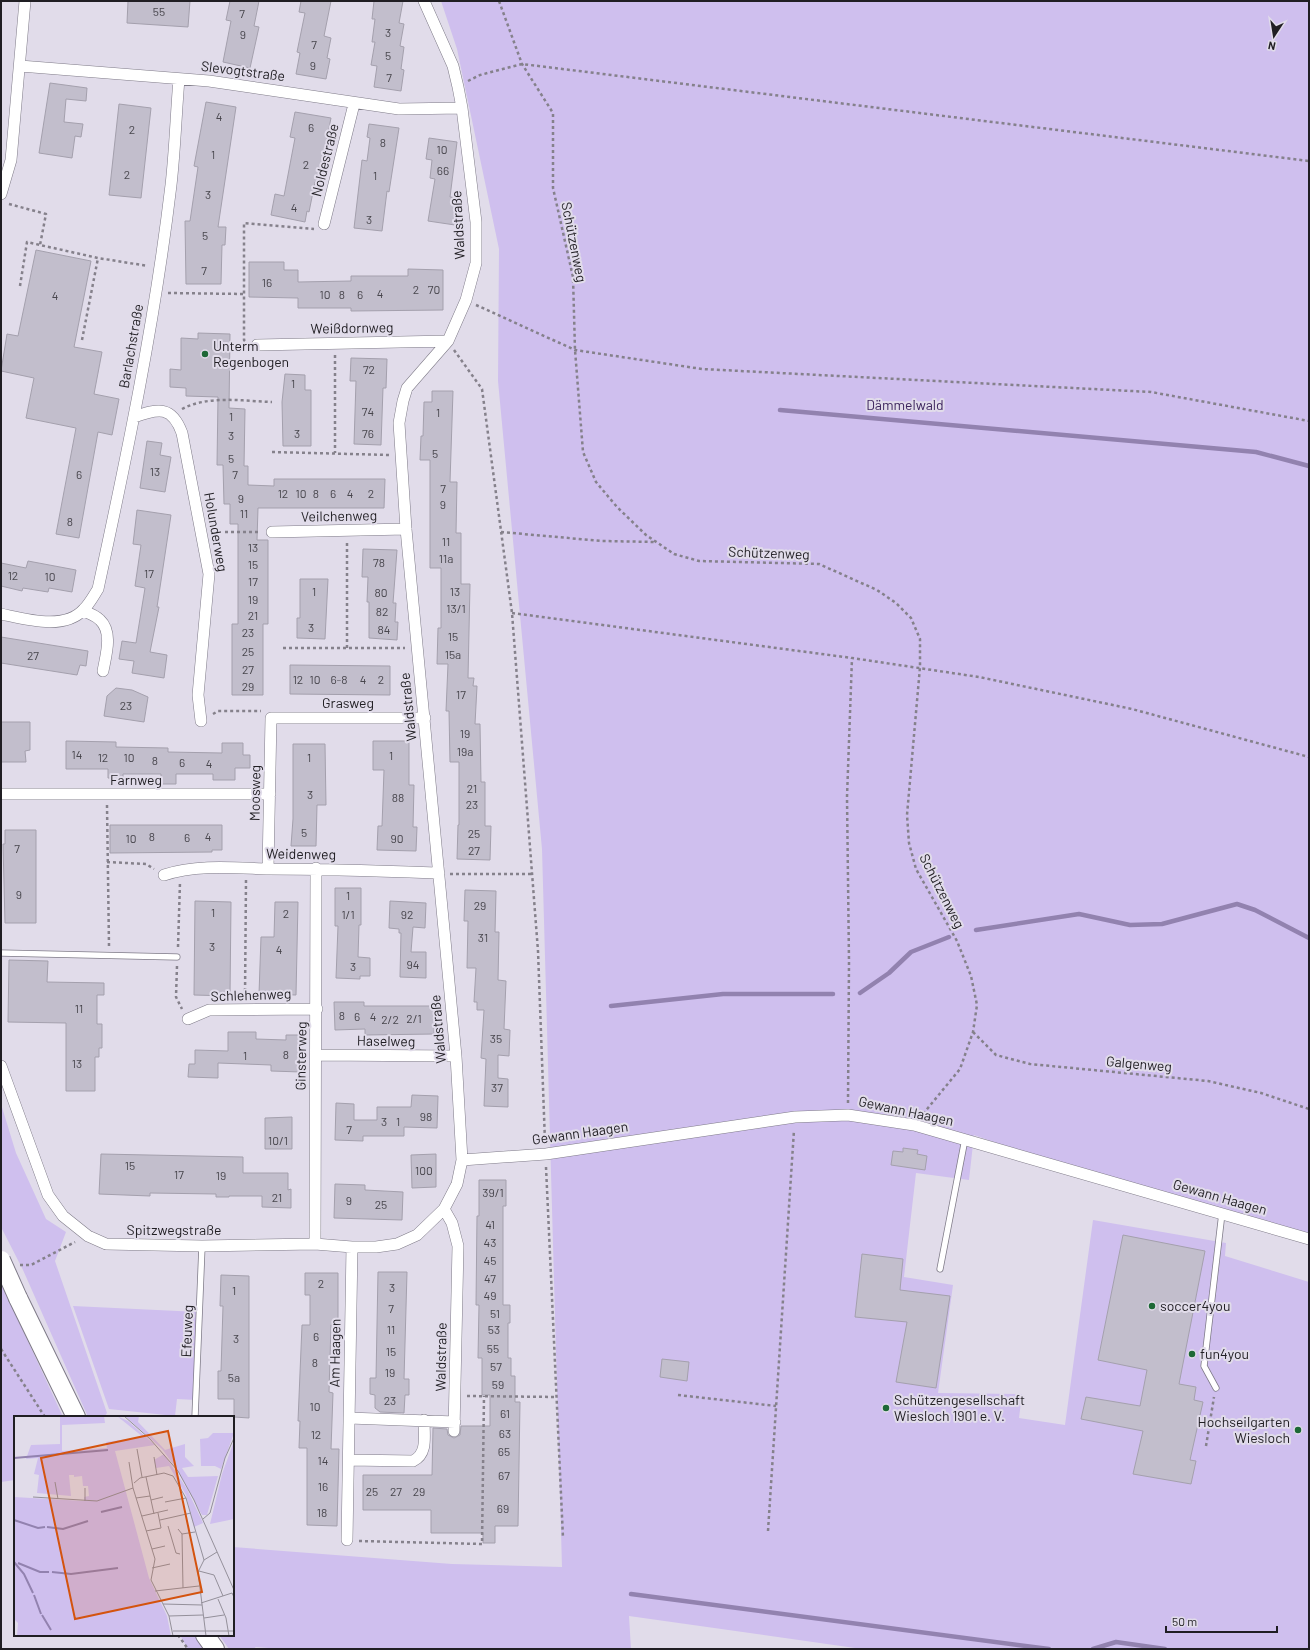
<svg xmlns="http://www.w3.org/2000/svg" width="1310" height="1650" viewBox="0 0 1310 1650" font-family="Barlow,sans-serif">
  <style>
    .green { fill: #cfbfee }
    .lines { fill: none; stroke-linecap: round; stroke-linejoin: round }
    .stream { stroke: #9282af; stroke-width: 4.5 }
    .building { fill: #c2becc; stroke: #a4a0ad }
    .service-casing { stroke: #7f7b88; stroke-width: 7 }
    .minor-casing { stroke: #7f7b88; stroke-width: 12 }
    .primary-casing { stroke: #7f7b88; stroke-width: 20 }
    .path { stroke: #85818b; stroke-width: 2.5; stroke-dasharray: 3 3; stroke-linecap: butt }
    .service { stroke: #fff; stroke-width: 5.5 }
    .minor { stroke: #fff; stroke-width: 11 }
    .primary { stroke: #fff; stroke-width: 18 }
    .primary-bridge-casing { stroke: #7f7b88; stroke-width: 20; stroke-linecap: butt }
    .primary-bridge { stroke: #fff; stroke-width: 18 }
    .poi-dot { fill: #1d6836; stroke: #e1dcea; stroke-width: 1.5 }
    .labels { text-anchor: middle; stroke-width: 4; stroke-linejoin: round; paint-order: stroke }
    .number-label { font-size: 12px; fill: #48464d }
    .street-label { font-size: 14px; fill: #201e23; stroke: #e1dcea }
    .poi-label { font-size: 14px; fill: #201e23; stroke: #e1dcea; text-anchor: start }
    .park-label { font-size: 14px; fill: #3e265f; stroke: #e1dcea }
    .inset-river { fill: none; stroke: #9282af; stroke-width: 2 }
    .inset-road { fill: none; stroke: #94909a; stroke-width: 1 }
    .view { fill: #d4530e; fill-opacity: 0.15; stroke: #d4530e; stroke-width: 2 }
    .inset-edge { fill: none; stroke: #201e23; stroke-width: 2 }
  </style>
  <rect width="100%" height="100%" fill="#e1dcea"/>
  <path class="green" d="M441 1H1309V1244L1130 1191 974 1135 969 1180 916 1173 904 1277 953 1285 938 1393 1022 1394 1019 1418 1065 1425 1093 1220 1226 1243 1225 1256 1309 1282V1649H862L629 1616 631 1649H282L255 1647 256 1649H229L219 1635H233V1547L452 1564 562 1567 542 849 498 381 499 249 457 49Z
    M1 1104 16 1153 46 1219 66 1232 55 1261 107 1413 104 1417H88L23 1270 1 1227Z
    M1 1283 63 1417H15V1480L1 1482Z
    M73 1306 199 1312 196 1400 177 1399 175 1416 109 1409Z
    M180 1635H194L203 1649H188Z"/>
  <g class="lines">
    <path class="stream" d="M780 410 1256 452 1309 466
      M976 930 1079 914 1130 925 1162 924 1237 904 1255 910 1309 938
      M860 993 889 973 911 952 949 937
      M611 1006 723 994H833
      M631 1594 1049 1649
      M1093 1649 1116 1642 1165 1649"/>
  </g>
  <path class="building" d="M128 1H190L188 27 127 23Z
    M230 1H259L254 26 259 27 250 68 223 62 231 21 226 20Z
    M301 1H331L324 36 331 38 327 58 330 59 326 79 296 74 300 53 297 52 305 13 299 12Z
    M374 1H403L399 23 404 24 400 46 404 47 401 69 404 70 401 91 374 87 377 66 371 65 375 42H372L375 19H372Z
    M50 83 87 88 86 101 66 99 64 122 83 124 81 137 75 136 72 158 39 153Z
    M206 102 236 107 218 227H226L225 245H222L221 284H186L185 221H190L198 167 194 166Z
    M119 104 151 108 141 198 109 195Z
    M295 112 331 118 318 182H315L309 212 307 211 305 222 271 215 275 194 284 196 295 138 290 137Z
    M369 124 399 128 389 192 387 191 382 231 354 228 362 160 367 161 370 138 367 137Z
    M429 138 457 142 450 197 459 198 455 225 428 221 435 179 430 178 432 160 426 159Z
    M36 250 91 261 74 347 102 352 94 394 119 399 112 435 98 432 79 538 56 534 76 428 26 418 34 378 1 371 7 334 18 336Z
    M249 262H284V270H298V282L351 281V276H408V269L443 270V310L351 311V308H298V298L249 297Z
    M198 333 230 334 229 408 245 409 244 466H248V485L274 486V479H385L384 508H258L257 540H268V624H263V695H232V624H238V524H230V504H224L223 465H217L218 397 186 396V388L170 387V369L181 370V338L198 339Z
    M351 358 387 359 386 388H383L381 445 354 444 356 381H350Z
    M285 374 305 375V390H311V446H283L282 402Z
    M432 391H453L450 482H457L456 533H461V584H470L468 678H474L473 686H477L475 724H480L481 782H485V826H491L490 860 457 859 458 825H459V762H450L449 711H446L448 664H437L438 628H441V568H430V460H420L421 436H423L424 402H432Z
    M147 441 162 443 160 455 171 457 165 492 140 488Z
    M137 510 171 515 157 607H159L150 652 167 655 164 678 132 673 134 661 119 659 122 641 136 643 145 588 135 586 141 545 133 544Z
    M363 549 397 550 393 603H396L395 622H398L397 640 369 638V602H367L368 577H362Z
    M28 561 76 570 72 592 49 588 48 592 23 588 22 591 1 586V563L26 568Z
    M300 579H328L325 639 297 638V618H300Z
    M1 637 88 651 86 666 80 665 77 675 1 663Z
    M290 665 390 666V695L290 694Z
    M116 688 132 690 148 697 144 722 104 716 107 696Z
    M1 722H30V750L25 751 26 762H1Z
    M66 741 116 742V747L168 748V752L222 753V743H243V755H250V768H235V780H213V774H176V784H161V774H123V779L108 778V769H66Z
    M373 741H409V785H414L413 827H417L416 851 377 850 378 826H382L384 770H373Z
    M293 744H325L326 805H317L316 846H291L293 819Z
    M110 825H222V850H212V852L110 853Z
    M5 830H36V923H5L3 844H5Z
    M335 888H361V925H359L358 957 370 958V976H360V979L336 978 338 926H335Z
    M465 890 496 891 495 932H499L498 980 506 981 504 1029 510 1030 509 1056 498 1055V1078L508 1079V1107L484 1106 486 1059 481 1058 484 1010H477V1002H474L476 968H467L468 921H464Z
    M195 901 231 902 230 996 194 995Z
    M390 901 426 903 425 928 413 927 411 952H426V978L400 977 401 933H399V929L389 928Z
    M275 902H298L296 995 259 994 261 937H274Z
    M9 960 48 961 47 982 104 983V995H97V1024H102V1048H99V1057H95V1091H66V1023L8 1022Z
    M334 1002H364V1006H435L434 1034 365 1035V1029L335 1030Z
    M228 1032H256V1039L286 1040V1035H302L301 1072 271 1071V1065L218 1063V1078L188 1077 189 1064H195V1050L228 1051Z
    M412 1095 438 1096 437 1128 404 1127V1136H363V1141L335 1140 336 1103 354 1104V1120H377V1107H411Z
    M292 1117V1149H265V1118Z
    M903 1148 918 1150 917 1154 927 1156 925 1170 891 1165 893 1151 903 1152Z
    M101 1154 243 1157V1173H288V1190L291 1189V1208L262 1207V1196H229V1197H216V1194L150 1193V1196L99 1194Z
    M436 1154V1187L412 1188 411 1155Z
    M479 1180H506V1206H503V1305H510V1323H508V1358H511V1376H515V1402H520L518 1526H495V1543H483V1533H431V1510H363V1475H432L433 1428 447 1429 448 1435 454 1438 460 1435 461 1426H490V1395H482V1358H478L479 1305H476L477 1216H479Z
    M335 1184 365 1185V1190L403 1192 402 1220 334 1218Z
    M1123 1235 1205 1251 1179 1384 1196 1387 1194 1400 1203 1402 1190 1460 1196 1461 1191 1484 1133 1474 1143 1431 1081 1419 1086 1397 1140 1406 1147 1370 1098 1360Z
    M862 1254 903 1259 900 1290 950 1296 936 1388 896 1382 907 1322 855 1317Z
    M378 1272H407L404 1379H409V1395H405L404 1413 380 1412 375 1408V1395L370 1394V1378H376Z
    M305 1273H338V1325H331L329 1392 333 1393 331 1449H339L337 1526 307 1525V1448H299L300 1421H298L302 1325H310V1295H305Z
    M221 1275 249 1276V1418L234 1417V1399H218V1371H221L223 1306H220Z
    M662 1359 689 1362 687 1381 660 1377Z"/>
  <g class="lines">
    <g class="service-casing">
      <path id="service" d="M1 953 177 957
        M940 1269 965 1139
        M1216 1388 1204 1366 1222 1213
        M195 1417 202 1246"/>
    </g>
    <g class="minor-casing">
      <path id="minor" d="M20 66 209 81 399 109 462 108
        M1 194 11 160 25 1
        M324 224 354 104
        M257 345 448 341
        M134 417C159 408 172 406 182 433L209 574 198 695 201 721
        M272 532 406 529
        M83 611C89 613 96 616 100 620 113 632 106 655 103 671
        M1 614C25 619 65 631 84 609 90 603 94 595 98 589 127 455 155 321 171 185 175 150 176 114 179 79
        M1 794H270
        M268 869 271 718H425
        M164 875C197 864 235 868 269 869 326 869 382 871 439 873
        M188 1019 209 1010 317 1009
        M316 1055 456 1056
        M1 1066 48 1195 63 1216 88 1236 106 1244 202 1246 315 1244 352 1247H376L397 1244 417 1235 444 1209 457 1184 462 1160 456 1056 406 529 399 423 403 401 407 388 448 341 466 300 476 263V222L462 108 458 87 453 66 424 1
        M462 1160 546 1154 795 1117 848 1115 914 1125 1309 1239
        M444 1209 452 1223 458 1246 454 1431
        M315 1244 316 868
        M349 1418 455 1422
        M349 1460 413 1461C428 1454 424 1436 424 1420
        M347 1540 352 1247"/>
    </g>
    <g class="primary-casing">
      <path id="primary" d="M18 1298 76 1417
        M205 1635 215 1649"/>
    </g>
    <path class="path" d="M499 1 522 64 553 113V188L573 277 575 350 583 452 596 482 617 507 646 535 674 554 699 561 819 564 877 590 896 603 911 618 920 639V667L907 815 909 843 916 869 957 941 971 976 977 1005 973 1032 960 1069 923 1114
      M468 81 480 75 522 64 1309 161
      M9 204 46 214 40 245 98 258 148 266
      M20 286 27 242 40 245
      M168 293 244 294
      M476 305 575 350 702 369 1151 392 1309 421
      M82 340 98 258
      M245 341 244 340V223L314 229
      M454 350 482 389 512 613 538 951 545 1142
      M335 355V453
      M182 409C209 395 242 401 272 402
      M272 452 390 455
      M213 532H260
      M501 532 602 541 656 542
      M347 543V648
      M512 613 852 658 979 677 1132 709 1309 757
      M283 648H405
      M213 714 218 711H261
      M107 805 109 946
      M107 862 146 864 154 869
      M450 874H532
      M178 947 180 882
      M177 966 176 997 182 1009
      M245 997 246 880
      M973 1032 996 1055 1030 1064 1208 1081 1261 1093 1309 1109
      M848 1103 849 962 847 797 852 658
      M546 1167 563 1538
      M20 1265H31L75 1242
      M1 1349 45 1417
      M678 1395 776 1406
      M467 1396 557 1397
      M1206 1446 1214 1397
      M768 1531 794 1130
      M359 1541 482 1544 484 1396
      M178 1635 188 1649"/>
    <use href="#service" class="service"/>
    <use href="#minor" class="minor"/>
    <use href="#primary" class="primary"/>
    <g class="primary-bridge-casing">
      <path id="primary-bridge" d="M1 1260 18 1298"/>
    </g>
    <use href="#primary-bridge" class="primary-bridge"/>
  </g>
  <g class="poi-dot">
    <circle cx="205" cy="354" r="4"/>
    <circle cx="1152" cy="1306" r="4"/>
    <circle cx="1192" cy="1354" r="4"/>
    <circle cx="886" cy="1408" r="4"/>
    <circle cx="1298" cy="1430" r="4"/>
  </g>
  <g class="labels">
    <g class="number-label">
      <text x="159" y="16">55</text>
      <text x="242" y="18">7</text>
      <text x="388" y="37">3</text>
      <text x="243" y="39">9</text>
      <text x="314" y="49">7</text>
      <text x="388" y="60">5</text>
      <text x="313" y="70">9</text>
      <text x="389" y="82">7</text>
      <text x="219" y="121">4</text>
      <text x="311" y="132">6</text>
      <text x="132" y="134">2</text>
      <text x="383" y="147">8</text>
      <text x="442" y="154">10</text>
      <text x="213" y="159">1</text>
      <text x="306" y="169">2</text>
      <text x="443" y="175">66</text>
      <text x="127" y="179">2</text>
      <text x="375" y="180">1</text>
      <text x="208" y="199">3</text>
      <text x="294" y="212">4</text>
      <text x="369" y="224">3</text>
      <text x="205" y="240">5</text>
      <text x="204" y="275">7</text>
      <text x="267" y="287">16</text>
      <text x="416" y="294">2</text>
      <text x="434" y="294">70</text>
      <text x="380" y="298">4</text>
      <text x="325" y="299">10</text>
      <text x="342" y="299">8</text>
      <text x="360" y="299">6</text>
      <text x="55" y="300">4</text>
      <text x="369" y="374">72</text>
      <text x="293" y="388">1</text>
      <text x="368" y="416">74</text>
      <text x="438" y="417">1</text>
      <text x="231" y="421">1</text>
      <text x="297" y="438">3</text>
      <text x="368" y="438">76</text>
      <text x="231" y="440">3</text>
      <text x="435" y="458">5</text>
      <text x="231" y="463">5</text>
      <text x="155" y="476">13</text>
      <text x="79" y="479">6</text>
      <text x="235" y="479">7</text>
      <text x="443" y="493">7</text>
      <text x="283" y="498">12</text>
      <text x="301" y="498">10</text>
      <text x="316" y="498">8</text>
      <text x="333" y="498">6</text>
      <text x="350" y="498">4</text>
      <text x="371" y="498">2</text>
      <text x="241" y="503">9</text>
      <text x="443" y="509">9</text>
      <text x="244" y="518">11</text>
      <text x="70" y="526">8</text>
      <text x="446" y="546">11</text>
      <text x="253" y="552">13</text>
      <text x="446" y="563">11a</text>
      <text x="379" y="567">78</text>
      <text x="253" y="569">15</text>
      <text x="149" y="578">17</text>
      <text x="13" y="580">12</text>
      <text x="50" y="581">10</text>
      <text x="253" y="586">17</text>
      <text x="314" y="596">1</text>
      <text x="455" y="596">13</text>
      <text x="381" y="597">80</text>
      <text x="253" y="604">19</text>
      <text x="456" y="613">13/1</text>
      <text x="382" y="616">82</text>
      <text x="253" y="620">21</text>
      <text x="311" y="632">3</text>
      <text x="384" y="634">84</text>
      <text x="248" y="637">23</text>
      <text x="453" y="641">15</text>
      <text x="248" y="656">25</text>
      <text x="453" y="659">15a</text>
      <text x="33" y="660">27</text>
      <text x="248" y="674">27</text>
      <text x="298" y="684">12</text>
      <text x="315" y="684">10</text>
      <text x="339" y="684">6-8</text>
      <text x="363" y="684">4</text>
      <text x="381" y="684">2</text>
      <text x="248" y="691">29</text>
      <text x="461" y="699">17</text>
      <text x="126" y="710">23</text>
      <text x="465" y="738">19</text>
      <text x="465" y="756">19a</text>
      <text x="77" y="759">14</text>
      <text x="391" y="760">1</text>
      <text x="103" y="762">12</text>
      <text x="129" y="762">10</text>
      <text x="309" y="762">1</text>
      <text x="155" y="765">8</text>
      <text x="182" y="767">6</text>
      <text x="209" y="768">4</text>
      <text x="472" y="793">21</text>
      <text x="310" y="799">3</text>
      <text x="398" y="802">88</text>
      <text x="472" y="809">23</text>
      <text x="304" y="837">5</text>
      <text x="474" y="838">25</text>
      <text x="152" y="841">8</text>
      <text x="208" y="841">4</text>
      <text x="187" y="842">6</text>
      <text x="131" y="843">10</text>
      <text x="397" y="843">90</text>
      <text x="17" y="853">7</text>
      <text x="474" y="855">27</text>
      <text x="19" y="899">9</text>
      <text x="348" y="900">1</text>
      <text x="480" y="910">29</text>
      <text x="213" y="917">1</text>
      <text x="286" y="918">2</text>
      <text x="348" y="919">1/1</text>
      <text x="407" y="919">92</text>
      <text x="483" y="942">31</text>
      <text x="212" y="951">3</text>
      <text x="279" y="954">4</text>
      <text x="413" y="969">94</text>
      <text x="353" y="971">3</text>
      <text x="79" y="1013">11</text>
      <text x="342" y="1020">8</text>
      <text x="357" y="1021">6</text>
      <text x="373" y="1021">4</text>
      <text x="414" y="1023">2/1</text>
      <text x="390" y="1024">2/2</text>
      <text x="496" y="1043">35</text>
      <text x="286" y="1059">8</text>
      <text x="245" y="1060">1</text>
      <text x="77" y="1068">13</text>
      <text x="497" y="1092">37</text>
      <text x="426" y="1121">98</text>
      <text x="384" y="1126">3</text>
      <text x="398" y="1126">1</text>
      <text x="349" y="1134">7</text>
      <text x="278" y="1145">10/1</text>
      <text x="130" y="1170">15</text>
      <text x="424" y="1175">100</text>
      <text x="179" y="1179">17</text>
      <text x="221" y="1180">19</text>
      <text x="493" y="1197">39/1</text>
      <text x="277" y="1202">21</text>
      <text x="349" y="1205">9</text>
      <text x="381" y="1209">25</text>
      <text x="490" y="1229">41</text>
      <text x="490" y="1247">43</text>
      <text x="490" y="1265">45</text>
      <text x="490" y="1283">47</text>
      <text x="321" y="1288">2</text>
      <text x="392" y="1292">3</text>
      <text x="234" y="1295">1</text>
      <text x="490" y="1300">49</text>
      <text x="391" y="1313">7</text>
      <text x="495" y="1318">51</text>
      <text x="391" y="1334">11</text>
      <text x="494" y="1334">53</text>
      <text x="316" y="1341">6</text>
      <text x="236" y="1343">3</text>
      <text x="493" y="1353">55</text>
      <text x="391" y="1356">15</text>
      <text x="315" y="1367">8</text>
      <text x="496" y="1371">57</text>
      <text x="390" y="1377">19</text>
      <text x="234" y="1382">5a</text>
      <text x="498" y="1389">59</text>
      <text x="390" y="1405">23</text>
      <text x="315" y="1411">10</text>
      <text x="505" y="1418">61</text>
      <text x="505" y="1438">63</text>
      <text x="316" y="1439">12</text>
      <text x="504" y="1456">65</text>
      <text x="323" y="1465">14</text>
      <text x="504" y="1480">67</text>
      <text x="323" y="1491">16</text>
      <text x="372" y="1496">25</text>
      <text x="396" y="1496">27</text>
      <text x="419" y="1496">29</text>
      <text x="503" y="1513">69</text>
      <text x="322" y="1517">18</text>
    </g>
    <g class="street-label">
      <text transform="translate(243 71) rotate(7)" y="5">Slevogtstraße</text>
      <text transform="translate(325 160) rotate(-76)" y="5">Noldestraße</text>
      <text transform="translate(458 225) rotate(-93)" y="5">Waldstraße</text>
      <text transform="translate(574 242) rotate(79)" y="5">Schützenweg</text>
      <text transform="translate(352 328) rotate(-1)" y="5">Weißdornweg</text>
      <text transform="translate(131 346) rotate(-80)" y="5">Barlachstraße</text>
      <text transform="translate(339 516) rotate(-1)" y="5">Veilchenweg</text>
      <text transform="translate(216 532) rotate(80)" y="5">Holunderweg</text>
      <text transform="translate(769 553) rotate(2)" y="5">Schützenweg</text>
      <text x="348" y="708">Grasweg</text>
      <text transform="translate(408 707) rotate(-96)" y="5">Waldstraße</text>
      <text x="136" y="785">Farnweg</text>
      <text transform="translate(255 793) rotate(-89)" y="5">Moosweg</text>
      <text transform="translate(301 854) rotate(1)" y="5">Weidenweg</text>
      <text transform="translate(942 891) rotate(63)" y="5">Schützenweg</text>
      <text transform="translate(251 995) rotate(-2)" y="5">Schlehenweg</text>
      <text transform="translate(438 1029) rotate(-95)" y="5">Waldstraße</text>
      <text transform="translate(386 1041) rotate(1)" y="5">Haselweg</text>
      <text transform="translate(301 1056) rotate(-89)" y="5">Ginsterweg</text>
      <text transform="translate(1139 1064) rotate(5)" y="5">Galgenweg</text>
      <text transform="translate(906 1111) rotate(12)" y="5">Gewann Haagen</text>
      <text transform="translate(580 1133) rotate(-8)" y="5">Gewann Haagen</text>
      <text transform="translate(1220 1197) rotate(16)" y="5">Gewann Haagen</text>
      <text x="174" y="1235">Spitzwegstraße</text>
      <text transform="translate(187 1331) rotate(-88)" y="5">Efeuweg</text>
      <text transform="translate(335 1353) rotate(-89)" y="5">Am Haagen</text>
      <text transform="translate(441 1357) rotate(-89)" y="5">Waldstraße</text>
    </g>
    <g class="poi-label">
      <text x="213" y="351">Unterm<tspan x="213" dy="16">Regenbogen</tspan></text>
      <text x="1160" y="1311">soccer4you</text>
      <text x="1200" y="1359">fun4you</text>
      <text x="894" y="1405">Schützengesellschaft<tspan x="894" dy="16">Wiesloch 1901 e. V.</tspan></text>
      <text x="1290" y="1427" text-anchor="end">Hochseilgarten<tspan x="1290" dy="16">Wiesloch</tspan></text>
    </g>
    <g class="park-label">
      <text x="905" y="410">Dämmelwald</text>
    </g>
  </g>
  <g transform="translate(14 1416)">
    <rect width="220" height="220" fill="#e1dcea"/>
    <path d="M46 0H90L91 7 48 9V35L93 32 92 26 129 21 103 0 114 5 141 29 101 35 135 162 153 200 157 220H3L4 207 0 203V81L70 85V81L75 80 74 70H69L68 60 60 61V59H55L57 80 23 77 25 59 20 58 24 42 12 43 17 29 46 28ZM111 0H125L124 6 151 34 171 28V41L180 50 168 52 174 61 204 60 193 99H188L162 52 148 33ZM199 17H220L207 53 201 50H187L186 23 194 22ZM220 25V103L196 108 208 58ZM150 38 173 73 189 107 180 111 172 79 155 50 142 52 140 44Z" fill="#cfbfee"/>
    <path class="inset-river" d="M0 42 94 34M87 96 108 91M0 104 24 112 31 111M33 111 49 113 74 105M0 146 10 158 19 177M4 147 26 156H35M38 156 57 158 104 152M20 179 27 198M28 199 37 214"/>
    <path class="inset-road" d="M110 0 136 23 164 55 180 84 220 174M123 33 128 61M140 41 143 59M115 46 119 72 141 143 137 164 155 200 159 220M132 61 140 98M41 66 44 83M120 67 126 62 150 57 159 60 172 82 190 144M71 72V85M19 81 83 85 119 72M122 82 136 80M137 84 149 81M151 86 172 82M128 100 154 94M189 103 196 97 211 42 220 22M146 104 177 97M154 110 162 137 166 138M164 113 168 118 169 172M132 115 147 112 144 97M168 118 181 116M138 133 151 130M138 152 156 148M185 155 200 159 209 180M141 175 185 170M204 183 212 202 215 220M187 187 218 177 220 181M149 188 188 189M155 200 189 199M190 202 210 199M159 215H220M192 220 184 156 190 144 203 136"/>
    <path class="view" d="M154 15 188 176 61 203 27 42Z"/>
    <rect width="220" height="220" class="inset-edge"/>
  </g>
  <rect width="1310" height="1650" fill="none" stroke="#201e23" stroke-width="4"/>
  <g transform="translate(1274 36) rotate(192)" stroke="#e1dcea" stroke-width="3" paint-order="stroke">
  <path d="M0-3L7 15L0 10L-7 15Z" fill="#201e23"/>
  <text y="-6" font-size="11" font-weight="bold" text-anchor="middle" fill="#201e23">N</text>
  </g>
  <path d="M1166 1626v6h111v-6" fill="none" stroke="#201e23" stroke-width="2"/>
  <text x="1172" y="1626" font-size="12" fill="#201e23" stroke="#e1dcea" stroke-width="3" paint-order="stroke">50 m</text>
</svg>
